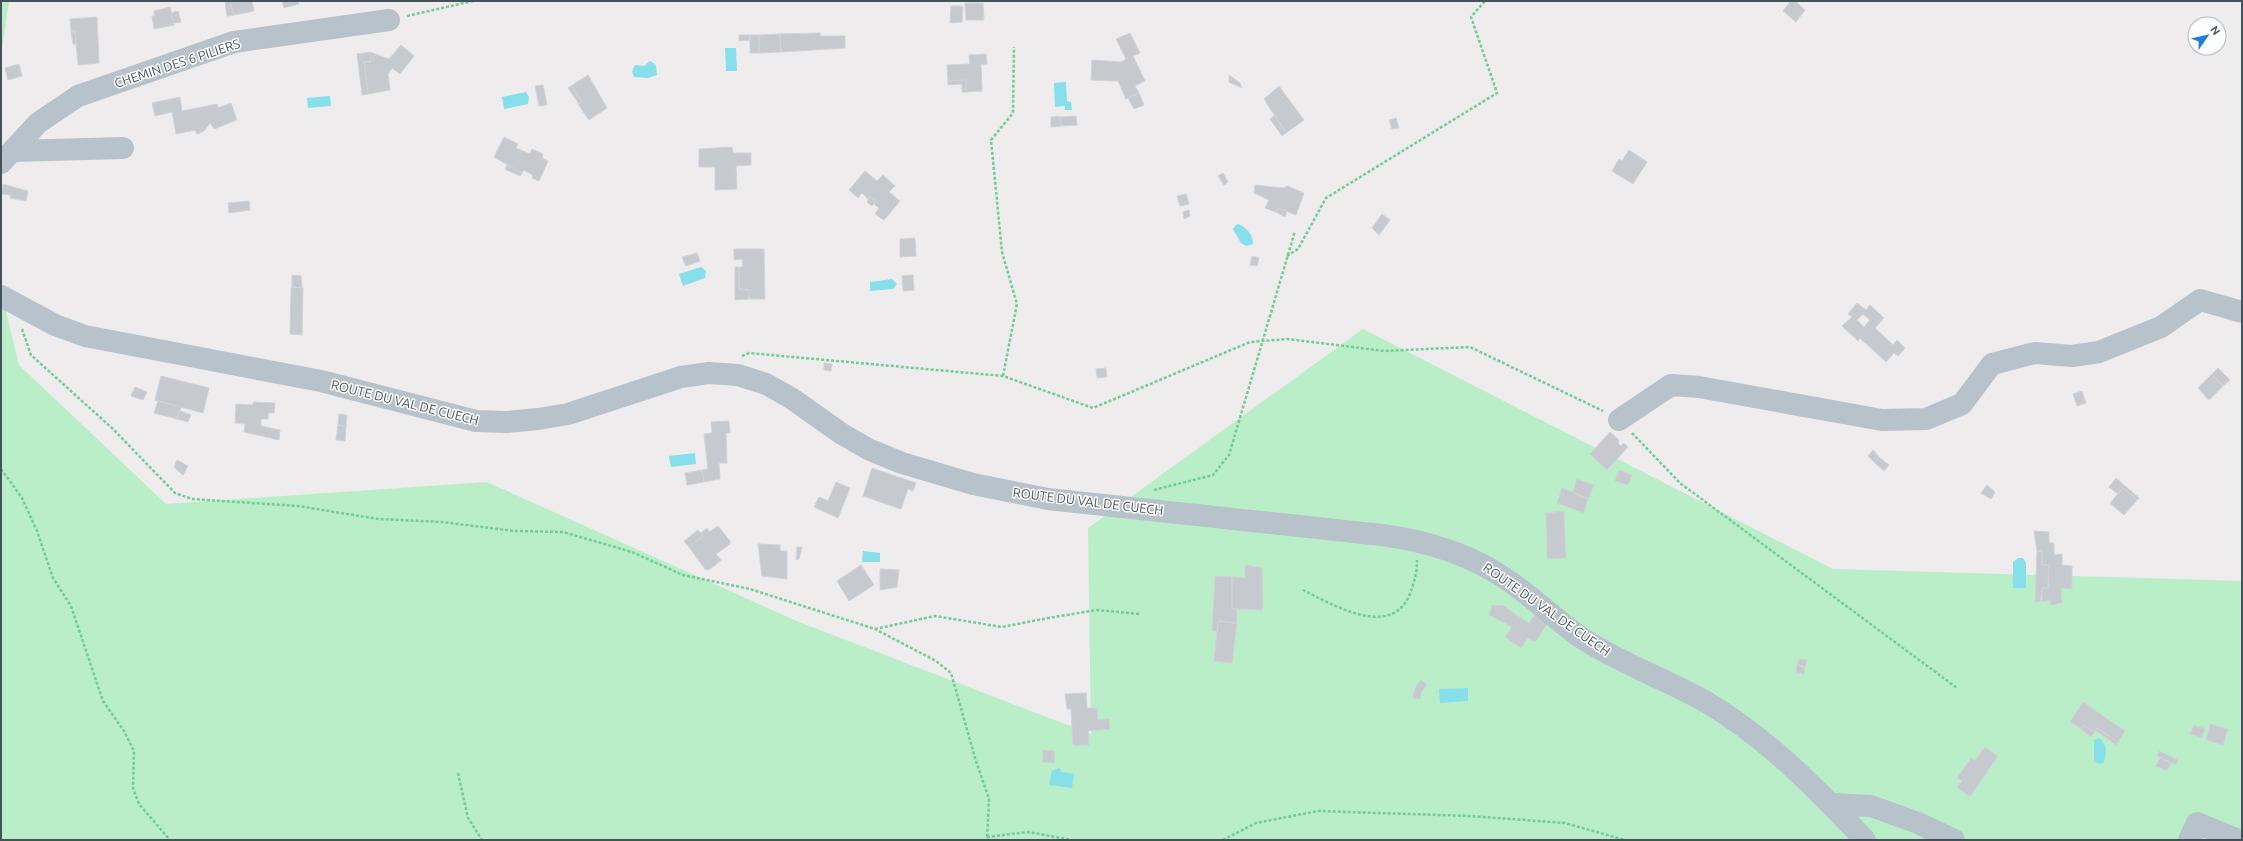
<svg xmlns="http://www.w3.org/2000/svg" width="2243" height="841" viewBox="0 0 2243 841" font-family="Ubuntu,sans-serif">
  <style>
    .green { fill: #baeec9 }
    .water { fill: #87dfeb }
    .building { fill: #c6cacf; stroke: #d0d3d8; fill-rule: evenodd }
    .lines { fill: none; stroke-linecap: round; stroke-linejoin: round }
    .path { stroke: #72cc98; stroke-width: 2.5; stroke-dasharray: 3 2; stroke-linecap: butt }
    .minor { stroke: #b8c2ca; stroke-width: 22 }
    .labels { text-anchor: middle; stroke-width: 3; stroke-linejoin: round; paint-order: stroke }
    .street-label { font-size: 13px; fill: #45525a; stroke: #fff }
  </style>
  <rect width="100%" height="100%" fill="#efeced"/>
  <path class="green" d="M1 1H9L1 56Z
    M1 291 19 365 166 504 487 482 799 622 1091 734 1088 528 1363 329 1833 569 2242 581V840H1Z"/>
  <path class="water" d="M725 48H736L737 71H726Z
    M650 61 656 65 657 75 648 78 634 77 632 72 635 65 644 66Z
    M1066 82 1067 101 1071 102 1072 110H1065V106L1055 107 1054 83Z
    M526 92 529 97 528 104 504 109 502 97Z
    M330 96 331 106 308 108 307 98Z
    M1237 224C1245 225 1254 236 1253 244L1247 246 1241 243 1233 229Z
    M701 267 706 271 705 278 683 286 679 274Z
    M892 279 897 284 893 289 870 291V282Z
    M695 453 696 464 671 467 669 456Z
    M863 551 880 553V562H862Z
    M2018 558H2023L2026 563V588H2013V562Z
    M1468 688V701L1440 703 1439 689Z
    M2099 738C2107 744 2107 753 2104 762L2100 764 2097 763 2094 759V740Z
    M1059 768 1062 772 1074 774 1072 788 1049 785 1052 771Z"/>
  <path class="building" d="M225 1H230L234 15 227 16Z
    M230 1H252L254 11 234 15Z
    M282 1H298L299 4 284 8Z
    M1791 1H1795L1805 10 1796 22 1783 11Z
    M965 3H983L984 20H966Z
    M951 6H963L962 22 950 23Z
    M170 7 174 25 154 29 152 16H155L154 11Z
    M178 11 181 22 174 23 171 13Z
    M97 17 99 63 78 65 75 32H71L70 19Z
    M71 32H75L76 44H73Z
    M820 33V36H845V48L781 52 780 34Z
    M1130 33 1140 53 1133 56 1145 81 1135 86 1139 93 1126 99 1118 81 1091 80 1092 60 1121 62 1126 59 1116 39Z
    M780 34 781 52 759 53V35Z
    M739 35H750V40L739 41Z
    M750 35H759V53H750Z
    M401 45 414 56 400 74 392 68 388 74 390 90 368 94 364 62H371L370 52 389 59Z
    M370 52 371 62H364L368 94 362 95 357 54Z
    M986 54 987 64H981L982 91 966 92V80L948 81 947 65 970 64 969 55Z
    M19 64 22 76 8 80 5 68Z
    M588 75 607 108 589 120 578 104 582 102 571 86Z
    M1229 75 1240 83 1242 88 1229 82Z
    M966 80V92H962V84L948 85V81Z
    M543 85 547 105 539 106 535 86Z
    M571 86 582 102 579 104 568 88Z
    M1279 86 1304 120 1286 133 1264 99Z
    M1139 93 1144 105 1134 109 1128 98Z
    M180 97 182 111 217 104 218 108 231 103 237 120 214 129 210 123 204 131 197 134 195 130 176 134 172 112 155 116 152 103Z
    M1275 115 1286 133 1282 136 1270 119Z
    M1060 116 1061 126 1051 127V117Z
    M1076 116 1077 125 1061 126 1060 117Z
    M1396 118 1399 128 1392 129 1389 120Z
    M504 137 518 144 516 148 530 154 532 149 543 154 542 158 548 161 539 181 532 178 533 175 523 170 522 173 494 157Z
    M732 147 733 153H751V165L736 166 737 189 715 190V167H699V149Z
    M1629 150 1647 162 1633 184 1612 171 1619 159 1622 161Z
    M507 165 522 173 520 176 505 169Z
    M865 171 877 181 883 175 895 186 889 192 900 201 884 220 875 214 879 208 874 204 876 201 870 196 868 199 862 193 858 198 849 190Z
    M1223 173 1228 182 1224 185 1218 176Z
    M3 184 28 191 26 201 10 198 11 195 1 194Z
    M1255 185 1283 188 1287 186 1304 193 1296 215 1278 208 1276 212 1265 208 1269 200 1254 193Z
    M1186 194 1189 204 1180 206 1177 196Z
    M870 196 876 201 872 206 867 202Z
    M249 201 250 210 229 213 228 203Z
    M1278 208 1287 211 1285 217 1276 212Z
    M1189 210 1190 216 1184 219 1183 212Z
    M1382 214 1390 220 1379 235 1372 228Z
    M915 238 916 256 900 257V239Z
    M734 249H764L765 299H749V290L739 289V267H743L742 259 734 260Z
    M697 253 700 261 686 266 682 257Z
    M1252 256 1259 258 1257 266 1250 265Z
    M735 267H739V289L749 290V299L735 300Z
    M292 275 301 276 302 288 292 287Z
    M913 275 914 290 903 291 902 276Z
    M292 287 303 288 302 335 290 334 291 288Z
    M1857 303 1866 310 1870 305 1884 318 1875 328 1893 345 1897 340 1905 348 1898 356 1894 353 1886 362 1860 338 1858 341 1842 326 1852 317 1848 314ZM1863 314 1870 320 1864 327 1857 320Z
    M824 363 832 364 831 371 824 370Z
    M1106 368 1107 377 1097 378 1096 369Z
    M2218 368 2230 380 2223 386 2212 374Z
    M2212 374 2223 386 2209 400 2198 388Z
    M161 376 209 388 203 413 155 400Z
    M135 387 147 392 143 400 131 396Z
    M2082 391 2086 403 2077 406 2073 394Z
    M158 401 181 407 177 419 154 413Z
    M253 402 275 403 274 413H268V419H261V426L280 430 279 440 244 432 245 424 235 423 236 404 253 405Z
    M180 411 191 415 188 422 177 419Z
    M339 414 347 415 346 426 338 425Z
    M729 421 730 433H726L727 463H719L720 479 704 482 702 470 708 469 704 434 712 433 711 422Z
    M338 425 346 426 345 441 336 440Z
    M1610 432 1619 440 1618 443 1621 446 1624 443 1628 447 1607 470 1590 454Z
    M1873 450 1879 457 1875 463 1868 456Z
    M1879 457 1889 465 1884 471 1875 463Z
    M177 460 188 466 183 475 174 467Z
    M872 468 916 483 913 491 908 489 901 509 863 496Z
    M702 470 704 482 687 485 685 473Z
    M1619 470 1632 475 1628 485 1615 481Z
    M2116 478 2139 498 2137 500 2123 488 2118 494 2109 487Z
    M1577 479 1594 485 1588 499 1573 492Z
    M836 482 850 488 838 518 814 507 819 497 828 501Z
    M1987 485 1995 492 1991 499 1981 493Z
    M1562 488 1588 499 1584 513 1557 503Z
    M2123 488 2137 500 2124 515 2110 503Z
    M1564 511 1566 558 1547 559 1546 513Z
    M718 526 730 541V544L716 554 721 560 709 570 705 569 689 547 703 536 701 533 707 528 709 532Z
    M698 530 703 536 689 547 684 541Z
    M2034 531 2049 532V543H2054V555L2062 554V565L2072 566V589L2061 588 2062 603 2051 605 2050 600 2042 602V588H2048L2049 565H2042V551H2037Z
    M758 544 780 545V551H787V579L762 576Z
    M797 547H802L799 559 796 560Z
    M2037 551H2042V565H2049L2048 588H2042L2040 602H2035Z
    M861 565 874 585 849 601 837 581Z
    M1245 565 1262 568 1263 610 1232 609V577L1245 578Z
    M880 569 899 570 897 587 880 590Z
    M1215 576 1232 577V609H1237V623L1218 621 1217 632 1212 631Z
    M1492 605 1501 606 1502 605 1529 623 1539 609 1551 619 1535 642 1528 638 1521 648 1505 637 1512 627 1489 615Z
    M1218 621 1237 623 1232 663 1214 661Z
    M1799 659 1807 660 1805 667 1797 665Z
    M1797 665 1805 667 1804 674 1796 672Z
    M1421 680 1427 685 1422 691 1420 699 1412 698 1415 688Z
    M1086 693 1087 708H1097L1098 720 1109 719 1110 729 1088 731 1089 745 1073 746 1071 709H1067L1065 694Z
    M2083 702 2125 731 2118 742 2097 728 2094 732 2084 725 2081 729 2070 722Z
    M2210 724 2228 729 2223 745 2206 740Z
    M2084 725 2094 732 2091 737 2081 729Z
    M2194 725 2205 729 2202 738 2190 734Z
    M2097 728 2118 742 2116 745 2095 730Z
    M1985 747 1998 756 1970 797 1957 787 1962 781 1957 778 1971 758 1975 760Z
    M1043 750 1055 751 1054 763 1042 762Z
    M2159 751 2178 760 2176 765 2157 756Z
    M2160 758 2171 763 2167 771 2156 766Z"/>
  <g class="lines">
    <path class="path" d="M407 16 473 1
      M1287 256 1298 249 1326 198 1497 93 1471 17 1485 1
      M22 329 31 355 113 429 175 493 192 499 298 506 378 519 442 522 514 531 563 532 632 552 683 575 750 589 875 629 936 661 951 673 975 758 989 799 987 840
      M742 356 749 353 1003 376 1093 408 1250 342 1288 339 1384 351 1470 347 1603 411
      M1003 376 1017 304 1002 252 991 140 1013 113 1014 47
      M1632 433 1680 483 1957 688
      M1 469 22 498 37 531 53 578 71 606 103 701 124 731 134 751 133 788 139 804 170 840
      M1154 490 1213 475 1229 455 1295 231
      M1303 590C1331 604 1390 639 1409 596 1414 583 1417 574 1417 560
      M875 629 935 616 1002 627 1048 618 1097 610 1140 614
      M458 773 468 818 482 840
      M987 837 1028 832 1072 840
      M1223 840 1256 823 1318 811 1470 816 1565 823 1625 840"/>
    <path class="minor" d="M13 151 123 148
      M1 163 38 123 78 96 234 42 389 20
      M1 296 55 325 85 336 321 381 476 421 507 422 538 419 568 414 681 377 709 373 738 375 766 384 791 398 842 434 870 450 902 463 973 484 1048 499 1382 535C1427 541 1468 553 1506 579 1534 597 1557 622 1585 640 1624 665 1668 680 1708 703 1768 739 1818 790 1865 840
      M1619 420 1671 385 1699 387 1882 420 1926 419 1962 404 1992 364 2035 353 2072 356 2099 352 2161 327 2200 300 2242 312
      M1831 804 1871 806 1918 823 1954 840
      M2189 840 2197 823 2238 840"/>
  </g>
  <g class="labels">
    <g class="street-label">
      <text transform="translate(177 63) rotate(-18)" y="5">CHEMIN DES 6 PILIERS</text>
      <text transform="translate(405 402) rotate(14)" y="5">ROUTE DU VAL DE CUECH</text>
      <text transform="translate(1088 501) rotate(7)" y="5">ROUTE DU VAL DE CUECH</text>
      <text transform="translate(1547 609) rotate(35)" y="5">ROUTE DU VAL DE CUECH</text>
    </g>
  </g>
  <rect width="2243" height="841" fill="none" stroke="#45525a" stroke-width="4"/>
  <g transform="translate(2207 36) rotate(56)"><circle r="19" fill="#ffffff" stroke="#b5babd"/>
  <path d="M0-3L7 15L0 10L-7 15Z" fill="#197fdd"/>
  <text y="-6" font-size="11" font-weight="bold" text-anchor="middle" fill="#45525a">N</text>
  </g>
</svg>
